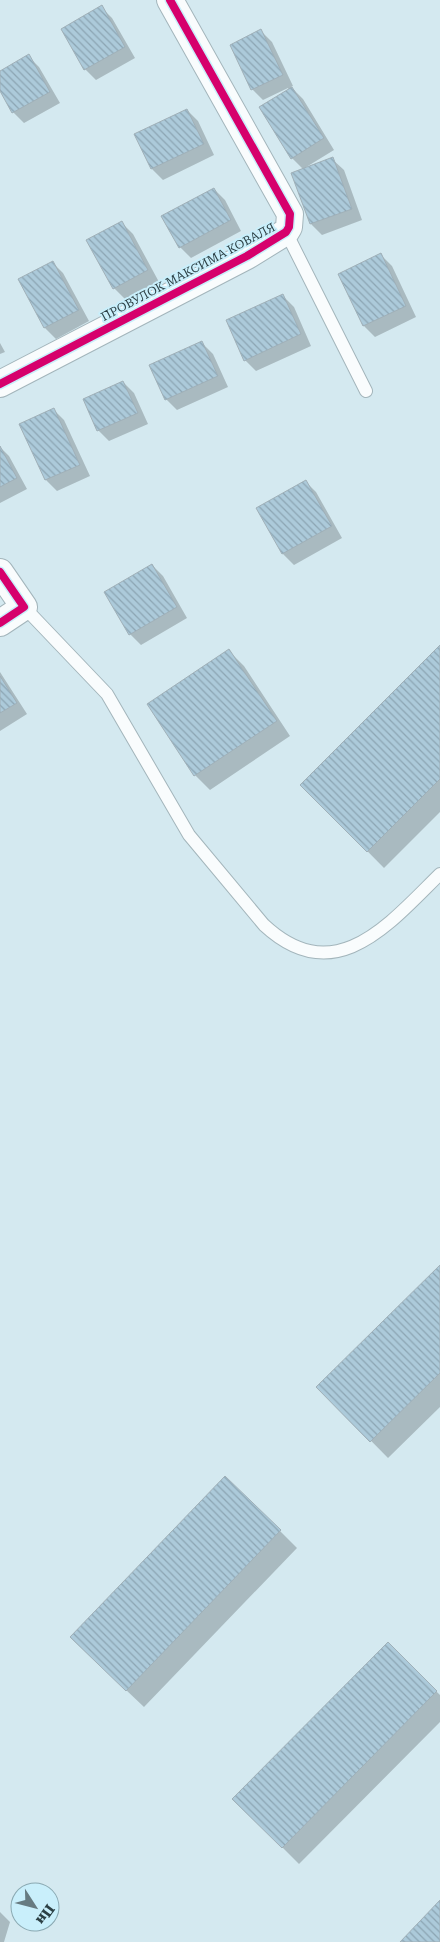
<svg xmlns="http://www.w3.org/2000/svg" width="440" height="1942" viewBox="0 0 440 1942" font-family="'Roboto Serif',serif">
  <style>
    .shadow { fill: #0003 }
    .building { fill: url(#building-back-hatch); stroke: #a0b0b8 }
    .lines { fill: none; stroke-linecap: round; stroke-linejoin: round }
    .service-casing { stroke: #a3b5bb; stroke-width: 14 }
    .minor-casing { stroke: #a3b5bb; stroke-width: 28 }
    .service { stroke: #f9fcfd; stroke-width: 12 }
    .minor { stroke: #f9fcfd; stroke-width: 26 }
    .cycleway-casing { stroke: #c9effb; stroke-width: 11 }
    .cycleway { stroke: #d6006c; stroke-width: 8 }
    .labels { text-anchor: middle; stroke-width: 4; stroke-linejoin: round; paint-order: stroke }
    .street-label { font-size: 12px; fill: #2c4045; stroke: #c9effb }
  </style>
  <defs>
    <pattern id="building-back-hatch" width="6" height="6" patternUnits="userSpaceOnUse" patternTransform="scale(1.25)"><rect width="6" height="6" fill="#accada"/><path d="M-1 5l2 2M0 0l6 6M5-1l2 2" fill="none" stroke="#8ca5b3"/></pattern>
  </defs>
  <rect width="100%" height="100%" fill="#d4e9f0"/>
  <path class="shadow" d="M101 7 112 18 135 58 96 80 85 69Z
    M261 31 272 42 293 86 291 87 303 99 334 150 303 169 332 159 344 170 362 220 322 235 311 224 293 174 304 170 292 158 289 90 288 88 263 100 252 89Z
    M28 56 39 67 60 103 24 123 13 112 0 89V72Z
    M187 110 198 121 214 155 163 180 152 169 136 135Z
    M214 189 225 200 241 231 191 258 180 247Z
    M122 223 133 234 159 282 125 299 114 288Z
    M381 255 392 266 416 317 375 337 364 326 340 274Z
    M52 262 63 273 89 321 56 339 45 328 20 280Z
    M283 296 294 307 311 346 256 371 245 360Z
    M0 343 5 352 0 354Z
    M202 343 213 354 228 387 177 410 166 399Z
    M123 382 134 393 148 424 109 441 98 430Z
    M53 409 64 420 90 476 57 491 46 480 20 424Z
    M0 447 9 456 27 489 0 503Z
    M305 481 316 492 342 538 294 565 283 554 258 508Z
    M152 565 163 576 187 618 141 645 130 634Z
    M440 647V812L384 868 302 785Z
    M229 651 244 666 290 736 210 790 195 775Z
    M0 672 27 714 0 731Z
    M440 1267V1407L388 1458 318 1387Z
    M280 1531 297 1548 144 1707 88 1654Z
    M388 1644 440 1695V1722L299 1864 234 1799Z
    M0 1912 10 1922 4 1942H0Z"/>
  <path class="building" d="M102 5 125 47 84 70 61 29Z
    M261 29 283 75 251 90 230 45Z
    M29 54 50 92 12 113 0 91V71Z
    M292 87 324 138 291 159 259 107Z
    M187 109 204 144 151 169 134 134Z
    M333 157 352 209 310 224 291 173Z
    M214 188 231 220 179 248 161 216Z
    M122 221 148 270 113 289 86 240Z
    M381 253 406 306 363 326 338 274Z
    M53 261 79 310 44 328 18 279Z
    M283 294 301 334 244 361 226 320Z
    M202 341 218 376 165 400 149 365Z
    M123 381 138 413 97 431 83 399Z
    M54 408 80 465 45 480 19 424Z
    M0 446 17 478 0 487Z
    M306 480 332 526 282 554 256 508Z
    M152 564 177 607 129 635 104 592Z
    M440 645V779L367 852 300 785Z
    M229 649 277 721 194 776 147 704Z
    M0 676 17 703 0 713Z
    M440 1265V1373L370 1442 316 1387Z
    M225 1476 281 1530 126 1691 70 1637Z
    M388 1642 437 1691 282 1848 232 1799Z
    M440 1900V1942H400Z"/>
  <g class="lines">
    <g class="service-casing">
      <path id="service" d="M286 232 366 391
        M24 607 107 694 189 835 264 925C335 991 389 924 440 874"/>
    </g>
    <g class="minor-casing">
      <path id="minor" d="M0 384 247 256 286 232 289 227 290 214 170 0
        M0 572 24 607 0 623"/>
    </g>
    <use href="#service" class="service"/>
    <use href="#minor" class="minor"/>
    <g class="cycleway-casing">
      <path id="cycleway" d="M0 384 247 256 286 232 289 227 290 214 170 0
        M0 572 24 607 0 623"/>
    </g>
    <use href="#cycleway" class="cycleway"/>
  </g>
  <g class="labels">
    <g class="street-label">
      <text transform="translate(188 272) rotate(-28)" y="4">ПРОВУЛОК МАКСИМА КОВАЛЯ</text>
    </g>
  </g>
  <g transform="translate(35 1907) rotate(126)"><circle r="24" fill="#c9effb" stroke="#8aa9b2"/>
  <path d="M0-4L9 19L0 12L-9 19Z" fill="#677b81"/>
  <text y="-8" font-size="14" font-weight="bold" text-anchor="middle" fill="#2c4045">Пн</text>
  </g>
</svg>
